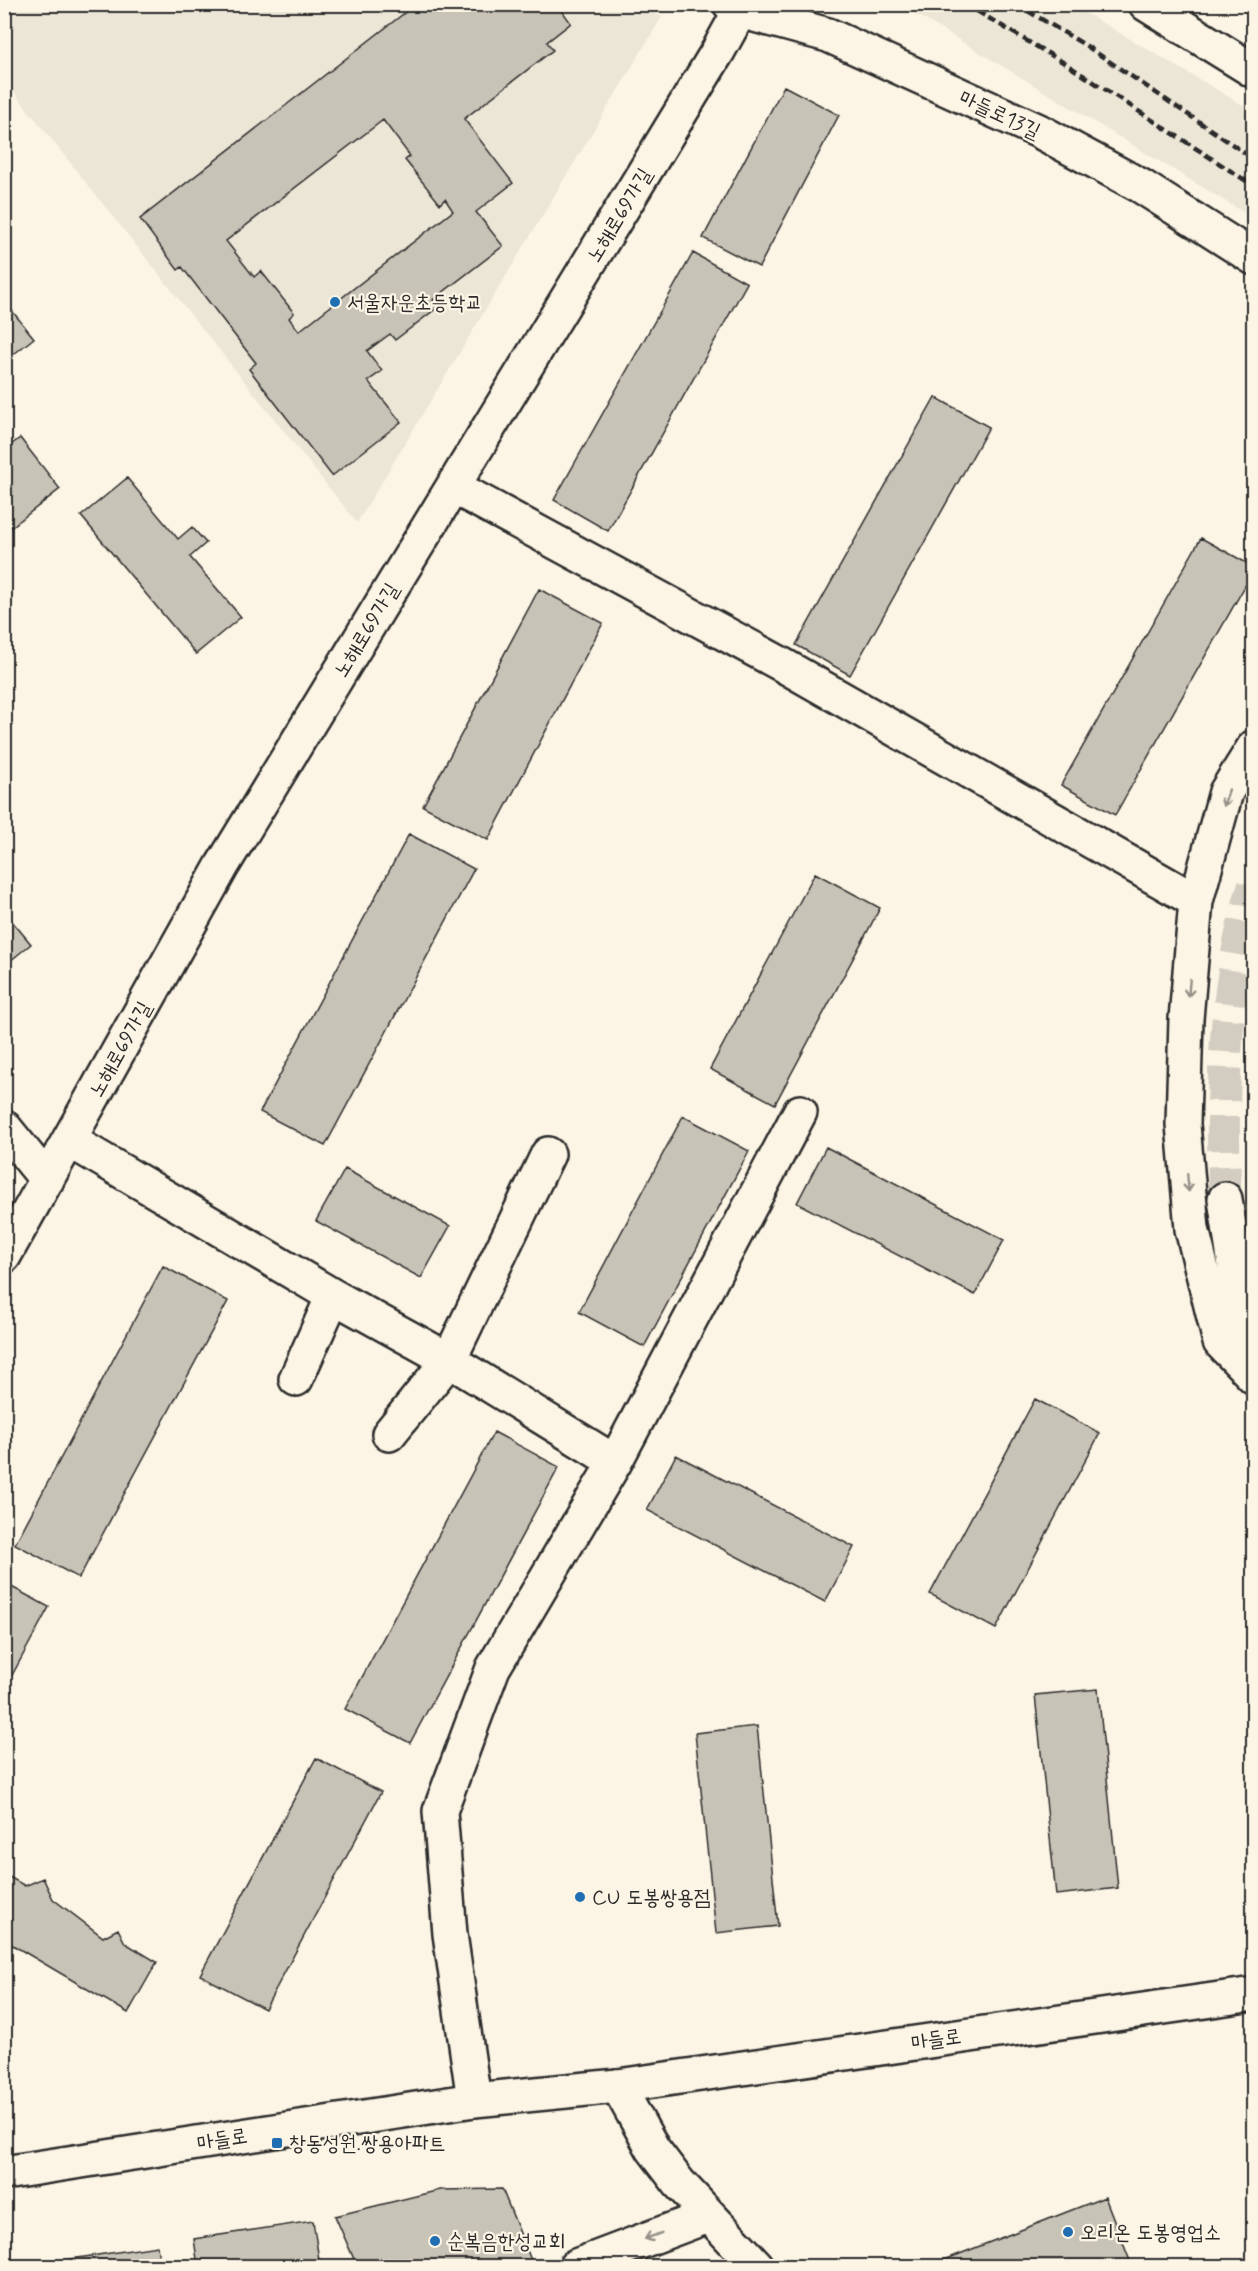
<svg xmlns="http://www.w3.org/2000/svg" width="1258" height="2271" viewBox="0 0 1258 2271" font-family="Mynerve,'Poor Story',sans-serif">
  <style>
    .built { fill: #ece6d7 }
    .building { fill: #c8c3b7; stroke: #2b2b2b; stroke-width: 1.5; fill-rule: evenodd }
    .lines { fill: none; stroke-linecap: round; stroke-linejoin: round }
    .minor-tunnel { stroke: #d2cdc0; stroke-width: 33; stroke-dasharray: 33 16; stroke-linecap: butt }
    .minor-casing { stroke: #2b2b2b; stroke-width: 38 }
    .major-casing { stroke: #2b2b2b; stroke-width: 38 }
    .minor { stroke: #fcf5e5; stroke-width: 33 }
    .major { stroke: #fcf5e5; stroke-width: 33 }
    .rail { stroke: #2b2b2b; stroke-width: 4.5; stroke-dasharray: 9 4.5; stroke-linecap: butt }
    .oneway { stroke: #949088 }
    .poi-dot { fill: #1f6fb2; stroke: #fcf5e5; stroke-width: 2 }
    .labels { text-anchor: middle; stroke-width: 4.5; stroke-linejoin: round; paint-order: stroke }
    .street-label { font-size: 21px; fill: #2b2b2b; stroke: #fcf5e5 }
    .poi-label { font-size: 21px; fill: #2b2b2b; stroke: #fcf5e5; text-anchor: start }
  </style>
  <rect width="100%" height="100%" fill="#fcf5e5"/>
  <filter id="ink" filterUnits="userSpaceOnUse"><feTurbulence type="fractalNoise" baseFrequency=".0167" numOctaves="2"/><feDisplacementMap in="SourceGraphic" scale="12" xChannelSelector="R" yChannelSelector="G"/><feConvolveMatrix kernelMatrix="1 2 1 2 8 2 1 2 1" color-interpolation-filters="sRGB"/></filter>
  <g filter="url(#ink)">
    <path class="built" d="M642 4 662 17 357 523 5 81V5Z
      M901 5H1072L1253 111V218Z"/>
    <path class="building" d="M416 4H557L571 23 547 42 553 50 464 119 513 183 476 212 503 246 433 300 438 307 395 340 390 334 367 351 382 371 368 381 401 422 332 476 249 369 256 363 182 267 178 270 140 219ZM383 120 410 156 405 160 440 204 445 199 453 211 299 331 289 318 294 313 261 271 254 277 226 241Z
      M784 86 839 115 759 267 703 238Z
      M693 253 747 283 608 531 554 500Z
      M4 301 34 338 4 362Z
      M935 397 989 427 850 675 796 645Z
      M20 438 60 489 4 533V450Z
      M127 478 178 539 192 527 206 543 190 557 241 617 196 654 81 516Z
      M1201 538 1254 567V570L1115 815 1061 785Z
      M539 589 603 623 488 840 423 806Z
      M409 834 474 869 325 1146 260 1112Z
      M815 873 880 908 775 1104 710 1069Z
      M11 920 31 944 4 966V925Z
      M683 1116 749 1151 644 1347 579 1312Z
      M826 1147 1004 1240 975 1295 797 1203Z
      M345 1169 450 1226 421 1278 316 1221Z
      M163 1266 228 1301 79 1578 15 1544Z
      M1035 1399 1100 1433 996 1629 930 1594Z
      M494 1432 559 1467 410 1743 345 1709Z
      M676 1455 854 1547 825 1602 647 1510Z
      M4 1583 49 1607 4 1690Z
      M1098 1689 1118 1888 1056 1895 1035 1695Z
      M757 1726 778 1926 716 1933 695 1733Z
      M316 1758 381 1792 265 2009 200 1975Z
      M4 1874 25 1886 43 1878 53 1899 103 1937 118 1929 125 1943 157 1962 128 2013 4 1940Z
      M502 2189 533 2265 529 2266H357L335 2216 440 2190Z
      M1105 2197 1132 2266H929Z
      M313 2221 320 2266H198L194 2239Z
      M157 2246 160 2266H38V2264Z"/>
    <g class="lines">
      <path class="minor-tunnel" d="M1225 1199C1221 1094 1223 987 1254 886"/>
      <g class="minor-casing">
        <path id="minor" d="M730 4 740 11 828 35 1039 131 1141 186 1254 258
          M1146 4 1254 71
          M454 487 781 664 1196 901
          M1254 747 1226 792 1196 901 1186 1019 1183 1124 1192 1229 1220 1342 1254 1377
          M4 1127 47 1180
          M69 1140 333 1296 449 1360 615 1462 493 1668 440 1811 450 1934 474 2100
          M1225 1199 1237 1279 1254 1358
          M4 1256 222 866 718 51 740 11
          M296 1379 333 1296
          M389 1434 449 1360 548 1154
          M615 1462 800 1112
          M618 2086 653 2149 679 2183 757 2266
          M576 2266 708 2216"/>
      </g>
      <g class="major-casing">
        <path id="major" d="M4 2173 474 2100 618 2086 1254 1994"/>
      </g>
      <use href="#minor" class="minor"/>
      <use href="#major" class="major"/>
      <path class="rail" d="M965 4 1066 64 1254 186
        M1016 4 1085 45 1254 159"/>
    </g>
    <defs><path id="oneway-shaft" d="M-6 0H5M1.5-3L5.5 0L1.5 3" fill="none" stroke-width="1.6" stroke-linecap="round" stroke-linejoin="round" transform="scale(1.5)"/></defs>
    <g class="oneway">
      <use href="#oneway-shaft" transform="translate(1226 798) rotate(109)"/>
      <use href="#oneway-shaft" transform="translate(1189 988) rotate(95)"/>
      <use href="#oneway-shaft" transform="translate(1188 1183) rotate(85)"/>
      <use href="#oneway-shaft" transform="translate(653 2236) rotate(159)"/>
    </g>
  </g>
  <g class="poi-dot">
    <circle cx="335" cy="302" r="6"/>
    <circle cx="580" cy="1897" r="6"/>
    <rect x="271" y="2137" width="12" height="12" rx="3"/>
    <circle cx="1068" cy="2232" r="6"/>
    <circle cx="435" cy="2241" r="6"/>
  </g>
  <g class="labels">
    <g class="street-label">
      <text transform="translate(1000 114) rotate(25)" y="7">마들로13길</text>
      <text transform="translate(619 215) rotate(-59)" y="7">노해로69가길</text>
      <text transform="translate(366 630) rotate(-59)" y="7">노해로69가길</text>
      <text transform="translate(120 1049) rotate(-61)" y="7">노해로69가길</text>
      <text transform="translate(936 2039) rotate(-8)" y="7">마들로</text>
      <text transform="translate(222 2139) rotate(-9)" y="7">마들로</text>
    </g>
    <g class="poi-label">
      <text x="347" y="309">서울자운초등학교</text>
      <text x="592" y="1904">CU 도봉쌍용점</text>
      <text x="289" y="2150">창동성원.쌍용아파트</text>
      <text x="1080" y="2239">오리온 도봉영업소</text>
      <text x="447" y="2248">순복음한성교회</text>
    </g>
  </g>
  <rect width="1258" height="2271" fill="none" stroke="#fcf5e5" stroke-width="24"/>
  <rect x="12" y="12" width="1234" height="2247" fill="none" stroke="#2b2b2b" stroke-width="2" filter="url(#ink)"/>
</svg>
